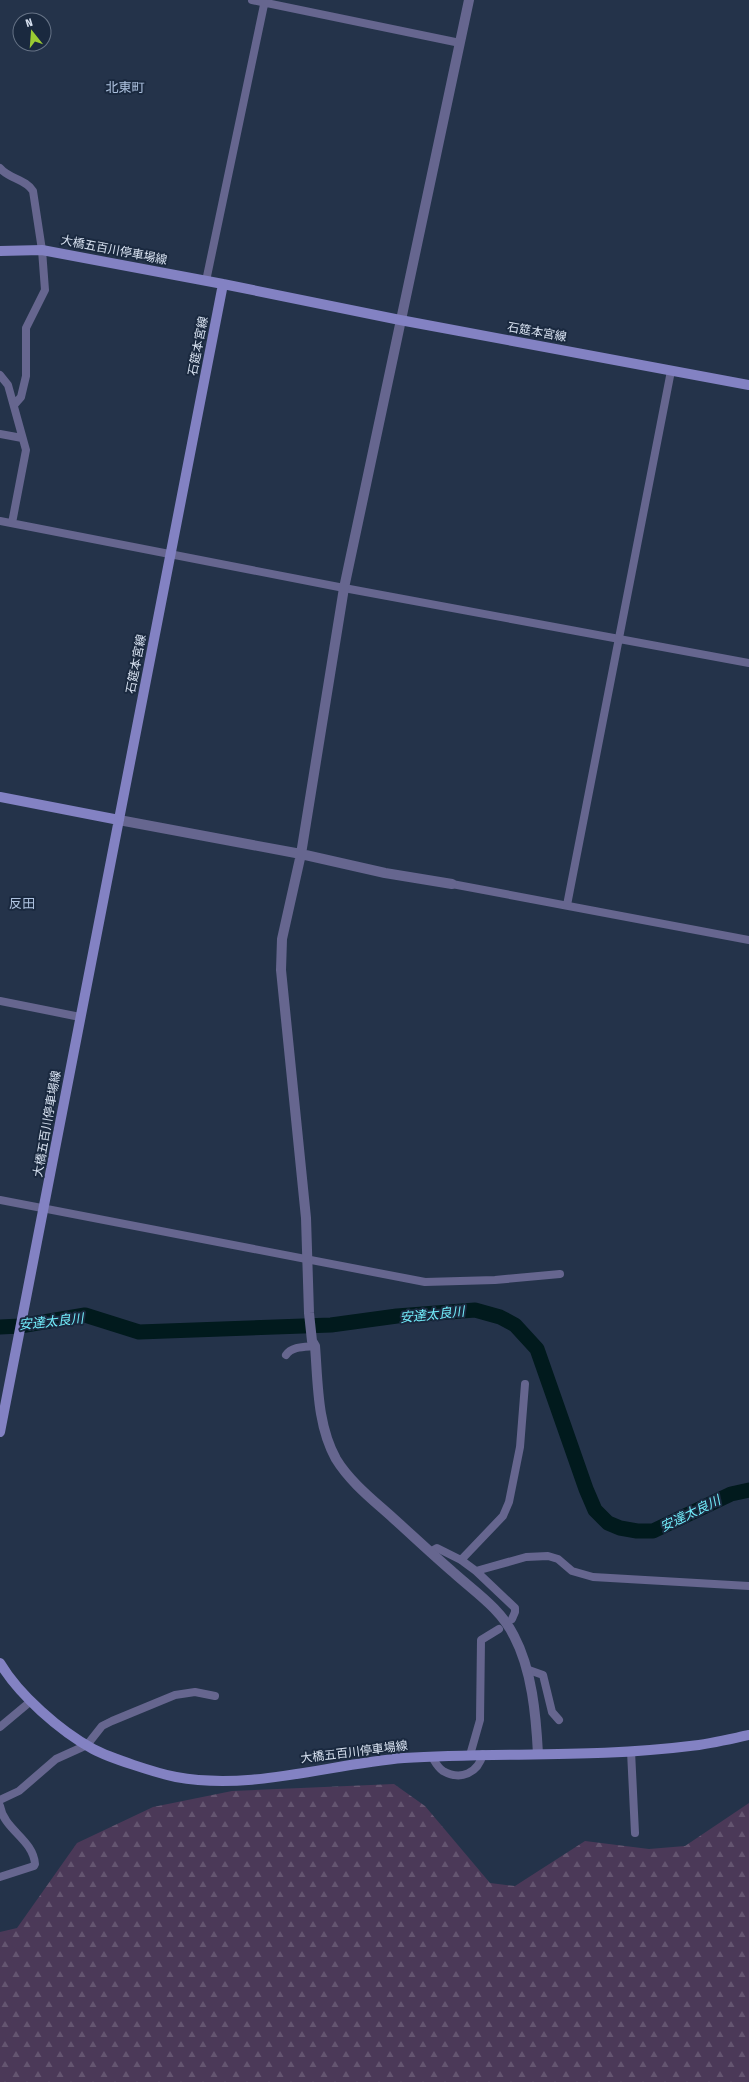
<svg xmlns="http://www.w3.org/2000/svg" width="749" height="2082" viewBox="0 0 749 2082" font-family="'Fira Sans Condensed','Noto Sans JP',sans-serif">
  <style>
    .forest { fill: url(#forest-firs) }
    .lines { fill: none; stroke-linecap: round; stroke-linejoin: round }
    .river { stroke: #011a1d; stroke-width: 15 }
    .minor { stroke: #66668f; stroke-width: 8 }
    .tertiary { stroke: #66668f; stroke-width: 10 }
    .secondary { stroke: #8382c3; stroke-width: 10 }
    .labels { text-anchor: middle; stroke-width: 4; stroke-linejoin: round; paint-order: stroke }
    .street-label { font-size: 12px; fill: #d8e2f1; stroke: #1a293f }
    .neighbourhood-label { font-size: 13px; fill: #aec2df; stroke: #1a293f }
    .water-label { font-size: 13px; font-style: italic; fill: #73effd; stroke: #1a293f }
  </style>
  <defs>
    <pattern id="forest-firs" width="22" height="20" patternUnits="userSpaceOnUse"><rect width="22" height="20" fill="#4b3958"/><path d="M5 1l3.5 6h-7zM16 11l3.5 6h-7z" fill="#645570"/></pattern>
  </defs>
  <rect width="100%" height="100%" fill="#24334a"/>
  <path class="forest" d="M394 1784 425 1806 490 1883 515 1886 585 1841 649 1849 685 1846 749 1803V2082H0V1932L17 1928 77 1843 153 1807 232 1791Z"/>
  <g class="lines">
    <path class="river" d="M0 1327 20 1326 85 1315 139 1332 331 1325 397 1316 475 1310 500 1317 515 1325 537 1349 586 1489 595 1510 608 1523 620 1528 637 1531H653L731 1494 749 1490"/>
    <path class="minor" d="M252 0 460 43
      M0 168C9 179 26 179 33 191L42 250 45 290 26 328V376L21 397 14 405
      M206 281 265 0
      M0 375 8 385 26 450 12 523
      M0 434 22 438
      M0 521 344 588 749 663
      M452 884 749 940
      M567 905 671 371
      M0 1001 80 1017
      M0 1200 425 1282 495 1280 560 1274
      M286 1355C292 1346 305 1347 315 1346
      M430 1552 437 1548 461 1560 476 1571 526 1557 548 1556 558 1559 572 1571 593 1577 749 1586
      M461 1560 503 1516 509 1502 520 1447 525 1384
      M476 1571 515 1608V1612L512 1619
      M526 1669 543 1675 552 1712 559 1720
      M0 1727 31 1701
      M631 1751 635 1833
      M470 1755 480 1720 481 1640 499 1629
      M432 1757C435 1762 438 1768 443 1771 461 1781 478 1773 483 1754
      M0 1800 19 1791 56 1759 87 1745 102 1726 112 1721 175 1695 195 1692 215 1696
      M0 1806C4 1830 33 1839 35 1864L34 1866 0 1877"/>
    <path class="tertiary" d="M469 0 344 588 301 854 282 939 281 970 306 1218 309 1313 312 1341 315 1346C318 1383 317 1425 336 1459 350 1482 373 1500 393 1518 413 1536 433 1555 454 1573 475 1592 501 1609 514 1636 532 1670 536 1715 538 1754
      M119 820 301 854 385 873 452 884"/>
    <path class="secondary" d="M0 251 42 250 223 284 400 320 749 385
      M0 797 119 820
      M0 1432 223 284
      M0 1663C19 1695 60 1731 93 1749 110 1758 156 1773 176 1777 252 1791 329 1764 404 1758 500 1752 596 1758 690 1746 710 1744 730 1739 749 1735"/>
  </g>
  <g class="labels">
    <g class="street-label">
      <text transform="translate(114 250) rotate(11)" y="4">大橋五百川停車場線</text>
      <text transform="translate(537 332) rotate(10)" y="4">石筵本宮線</text>
      <text transform="translate(198 346) rotate(-79)" y="4">石筵本宮線</text>
      <text transform="translate(136 664) rotate(-79)" y="4">石筵本宮線</text>
      <text transform="translate(47 1124) rotate(-80)" y="4">大橋五百川停車場線</text>
      <text transform="translate(354 1752) rotate(-7)" y="4">大橋五百川停車場線</text>
    </g>
    <g class="neighbourhood-label">
      <text x="125" y="92">北東町</text>
      <text x="22" y="908">反田</text>
    </g>
    <g class="water-label">
      <text transform="translate(432 1314) rotate(-6)" y="5">安達太良川</text>
      <text transform="translate(51 1321) rotate(-6)" y="5">安達太良川</text>
      <text transform="translate(690 1513) rotate(-26)" y="5">安達太良川</text>
    </g>
  </g>
  <g transform="translate(32 32) rotate(343)"><circle r="19" fill="#1a293f" stroke="#667386"/>
  <path d="M0-3L7 15L0 10L-7 15Z" fill="#9bcb33"/>
  <text y="-6" font-size="11" font-weight="bold" text-anchor="middle" fill="#d8e2f1">N</text>
  </g>
</svg>
